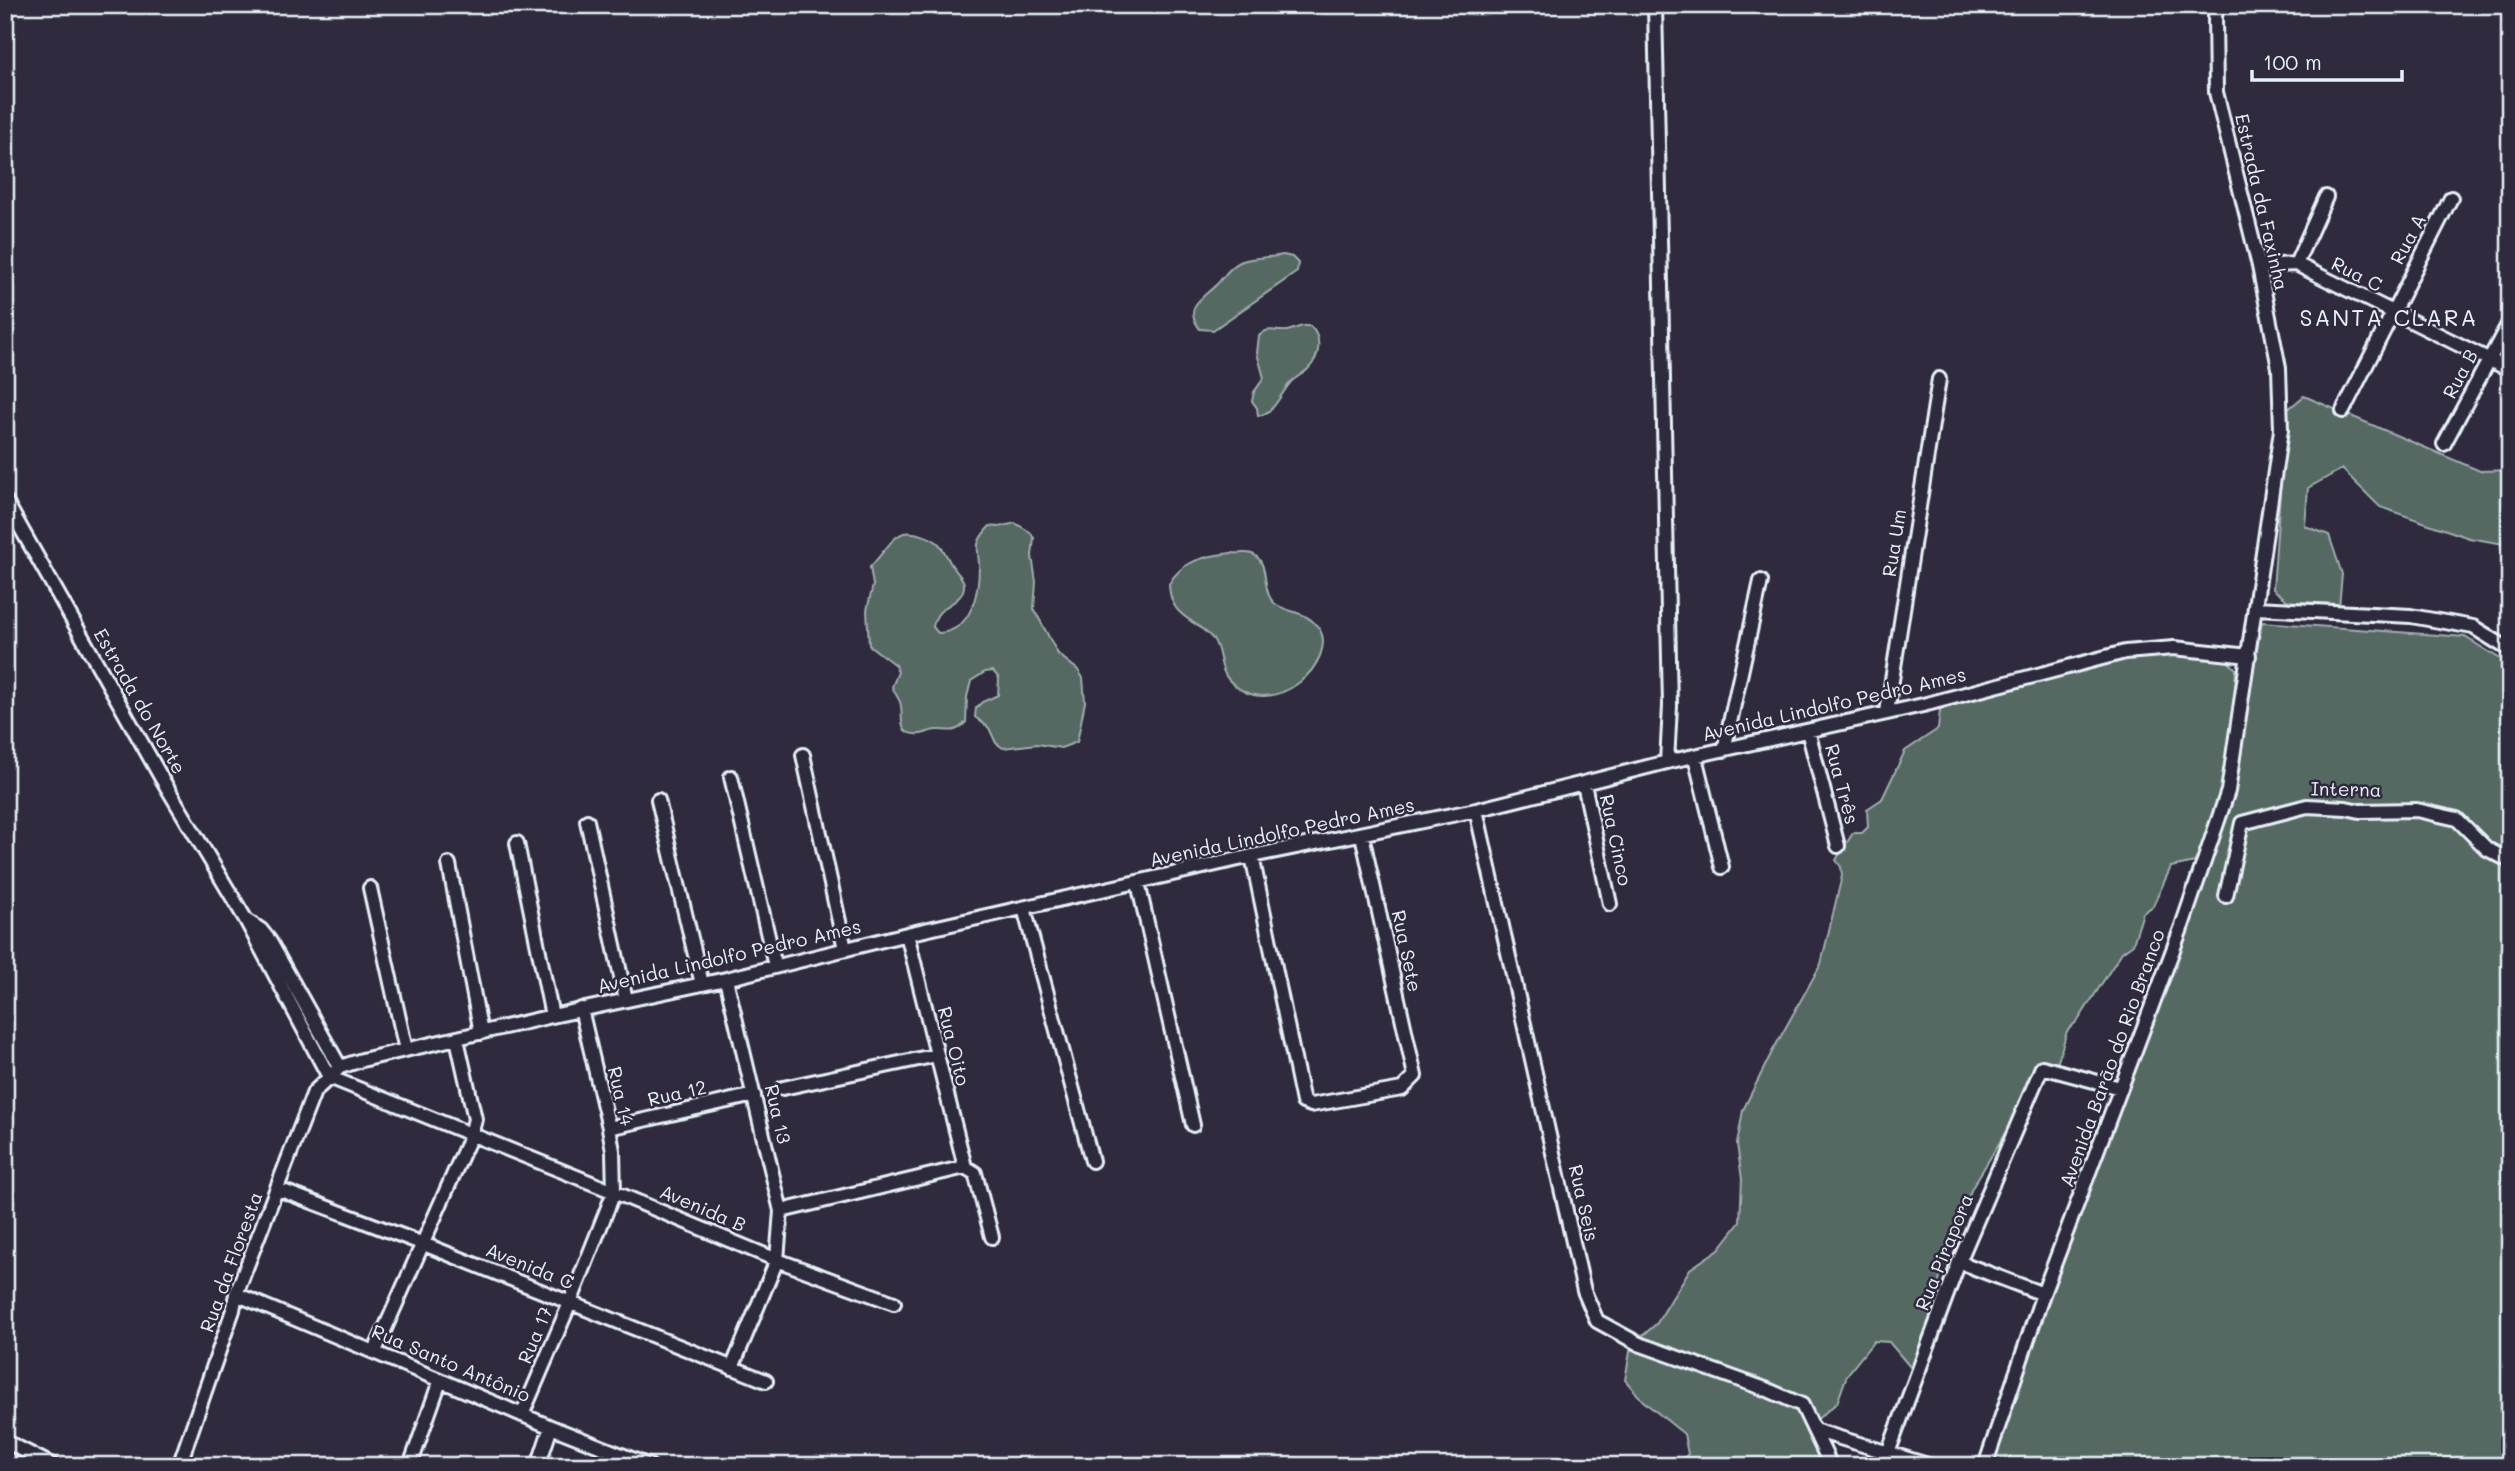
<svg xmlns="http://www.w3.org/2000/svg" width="2515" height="1471" viewBox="0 0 2515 1471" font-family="Mali,sans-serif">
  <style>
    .green { fill: #556962; stroke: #9eadad; stroke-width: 2 }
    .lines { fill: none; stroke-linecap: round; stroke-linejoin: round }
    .minor-casing { stroke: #e8f1f8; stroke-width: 18 }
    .minor { stroke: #2f2a3d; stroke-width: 12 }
    .labels { text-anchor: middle; stroke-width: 5; stroke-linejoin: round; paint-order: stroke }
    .street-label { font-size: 19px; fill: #e8f1f8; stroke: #2f2a3d }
    .quarter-label { font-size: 23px; letter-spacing: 2px; fill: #e8f1f8; stroke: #2f2a3d }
  </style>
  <rect width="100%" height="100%" fill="#2f2a3d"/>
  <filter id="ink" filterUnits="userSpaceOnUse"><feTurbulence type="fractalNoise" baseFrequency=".0143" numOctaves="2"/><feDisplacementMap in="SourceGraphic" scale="14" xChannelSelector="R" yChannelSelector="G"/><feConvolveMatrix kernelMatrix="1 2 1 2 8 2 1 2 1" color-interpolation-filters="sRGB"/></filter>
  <g filter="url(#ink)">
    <path class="green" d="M1283 255 1292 257 1298 263 1297 272 1213 330 1200 329C1182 307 1203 298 1216 285 1224 277 1229 267 1240 262 1251 257 1270 258 1283 255Z
      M1302 326H1310C1323 338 1320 357 1308 369 1303 374 1296 377 1291 382 1280 394 1275 413 1258 416L1257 408 1252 401 1254 392 1264 378 1257 353 1259 336C1268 327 1271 331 1283 331 1288 332 1296 328 1302 326Z
      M2304 396 2480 471 2510 470V545L2469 538 2380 507 2342 469 2308 488 2305 526 2329 535 2342 574 2339 607 2293 605 2273 589 2286 411Z
      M1015 523 1030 532 1034 538 1032 556 1036 582 1034 609 1058 654 1078 670 1083 678 1085 702 1077 742 1061 748 1037 744 1003 748 996 743 989 728 975 717 976 708 982 702 998 695 999 678 993 671 985 672 971 681 967 697 966 722C955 734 950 730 936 730 931 730 925 734 920 734 894 736 905 715 900 702 898 697 894 692 892 687L898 672 895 665 869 645 867 610 873 585 870 567C881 557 891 537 904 533 914 531 932 537 939 544 945 551 948 560 953 567 959 576 967 580 963 591 957 607 937 603 933 627L938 633C972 632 979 592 979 566 979 559 977 551 978 544 980 537 985 531 990 526L999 527Z
      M1231 553C1238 554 1246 552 1252 554 1272 562 1259 594 1277 605 1291 613 1307 612 1318 627 1342 658 1272 728 1228 679 1218 667 1222 651 1213 639 1194 617 1170 619 1169 584 1182 560 1206 556 1231 553Z
      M2262 622 2465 637 2510 665V1466H1987L2231 793Z
      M2193 651 2223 657 2236 669C2232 735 2225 802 2195 862L2171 867 2153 906 2143 913 2133 944 2122 952 2079 1019 2067 1031 2056 1068 2039 1063 2024 1102 1972 1188 1946 1253 1916 1374 1889 1342 1874 1341 1847 1375 1837 1403 1809 1426 1828 1466H1676L1688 1454 1684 1434 1643 1401 1625 1380 1631 1346 1657 1323 1690 1269 1719 1249 1740 1222 1742 1179 1737 1144 1743 1110 1772 1052 1821 964 1842 876 1841 867 1836 860 1853 833H1862L1868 827 1867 809 1882 799 1905 751 1938 729 1940 710 1990 693 2145 654Z"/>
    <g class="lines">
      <g class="minor-casing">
        <path id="minor" d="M1655 5 1670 706 1667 762
          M2296 264 2326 197
          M2259 266 2296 264 2510 370
          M2343 411 2451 198
          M2444 444 2510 321
          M5 500 162 779 246 920 329 1077
          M2256 608 2411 616 2473 627 2510 650
          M1887 712 1939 379
          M1808 731 1838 846
          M1724 750 1761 581
          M803 755 845 949
          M1695 757 1722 867
          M731 777 775 966
          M1584 784 1610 904
          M658 800 702 984
          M1476 810 1584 1291 1597 1321 1639 1344 1768 1390 1802 1405 1831 1466
          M587 821 626 1000
          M517 843 552 1016
          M1252 856 1303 1102 1311 1105 1402 1089 1415 1076 1362 835
          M449 864 481 1033
          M1138 883 1193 1125
          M370 888 406 1050
          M2226 896 2242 823 2307 806 2346 808 2360 811 2417 810 2457 819 2487 849 2510 861
          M1024 908 1092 1161
          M249 922 261 930 269 940 340 1067
          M907 934 965 1167
          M726 979 781 1211 777 1260 732 1368
          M329 1077 614 1192 777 1260 894 1303
          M783 1088 937 1055
          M609 1128 754 1095
          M278 1189 421 1243 766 1381
          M781 1211 965 1167 975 1173 992 1237
          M1959 1262 2043 1294
          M236 1294 551 1427 650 1466
          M375 1351 471 1135 475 1119 457 1039
          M522 1415 570 1303 614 1192 613 1151 609 1128 581 1009
          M1814 1430 1931 1466
          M5 1441 54 1466
          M1888 1453 1959 1262 2042 1067 2120 1088
          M179 1466 233 1310 236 1294 314 1092 340 1067 362 1060 552 1016 726 979 907 934 1252 856 1476 810 1667 762 1923 705 2125 652 2174 648 2249 656
          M410 1466 440 1381
          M538 1466 551 1427
          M1985 1466 2043 1294 2182 926 2228 791 2281 430 2279 368 2259 266 2216 92 2215 17 2217 5"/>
      </g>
      <use href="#minor" class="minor"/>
    </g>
  </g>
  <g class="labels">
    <g class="street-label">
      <text transform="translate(2262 202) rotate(77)" y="7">Estrada da Faxinha</text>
      <text transform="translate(2408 239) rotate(-62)" y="7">Rua A</text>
      <text transform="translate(2357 274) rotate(27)" y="7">Rua C</text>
      <text transform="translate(2460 374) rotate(-62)" y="7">Rua B</text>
      <text transform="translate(1894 543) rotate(-81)" y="7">Rua Um</text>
      <text transform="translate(140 701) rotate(60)" y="7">Estrada do Norte</text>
      <text transform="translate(1834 704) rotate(-13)" y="7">Avenida Lindolfo Pedro Ames</text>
      <text transform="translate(1842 784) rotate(75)" y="7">Rua Três</text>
      <text transform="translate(2346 789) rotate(1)" y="7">Interna</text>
      <text transform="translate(1282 832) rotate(-12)" y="7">Avenida Lindolfo Pedro Ames</text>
      <text transform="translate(1616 840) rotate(78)" y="7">Rua Cinco</text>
      <text transform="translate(1407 951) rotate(78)" y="7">Rua Sete</text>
      <text transform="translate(729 956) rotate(-13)" y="7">Avenida Lindolfo Pedro Ames</text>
      <text transform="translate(954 1046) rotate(76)" y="7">Rua Oito</text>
      <text transform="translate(2112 1058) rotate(-70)" y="7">Avenida Barão do Rio Branco</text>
      <text transform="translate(677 1093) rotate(-13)" y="7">Rua 12</text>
      <text transform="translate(621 1096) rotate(77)" y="7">Rua 14</text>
      <text transform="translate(778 1114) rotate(77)" y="7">Rua 13</text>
      <text transform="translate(1584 1203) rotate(77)" y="7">Rua Seis</text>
      <text transform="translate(703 1208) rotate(23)" y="7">Avenida B</text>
      <text transform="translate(1944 1252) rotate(-68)" y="7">Rua Pirapora</text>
      <text transform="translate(231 1262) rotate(-70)" y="7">Rua da Floresta</text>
      <text transform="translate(530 1266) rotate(22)" y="7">Avenida C</text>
      <text transform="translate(535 1335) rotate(-67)" y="7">Rua 17</text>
      <text transform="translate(451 1363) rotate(23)" y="7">Rua Santo Antônio</text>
    </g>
    <g class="quarter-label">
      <text x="2389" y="326">SANTA CLARA</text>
    </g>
  </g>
  <rect width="2515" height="1471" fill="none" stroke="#2f2a3d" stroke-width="28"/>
  <rect x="14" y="14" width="2487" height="1443" fill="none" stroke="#e8f1f8" stroke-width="2.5" filter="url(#ink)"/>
  <path d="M2252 70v10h150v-10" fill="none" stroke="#e8f1f8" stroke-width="3.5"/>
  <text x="2263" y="70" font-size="21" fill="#e8f1f8" stroke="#2f2a3d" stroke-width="5" paint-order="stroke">100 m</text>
</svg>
